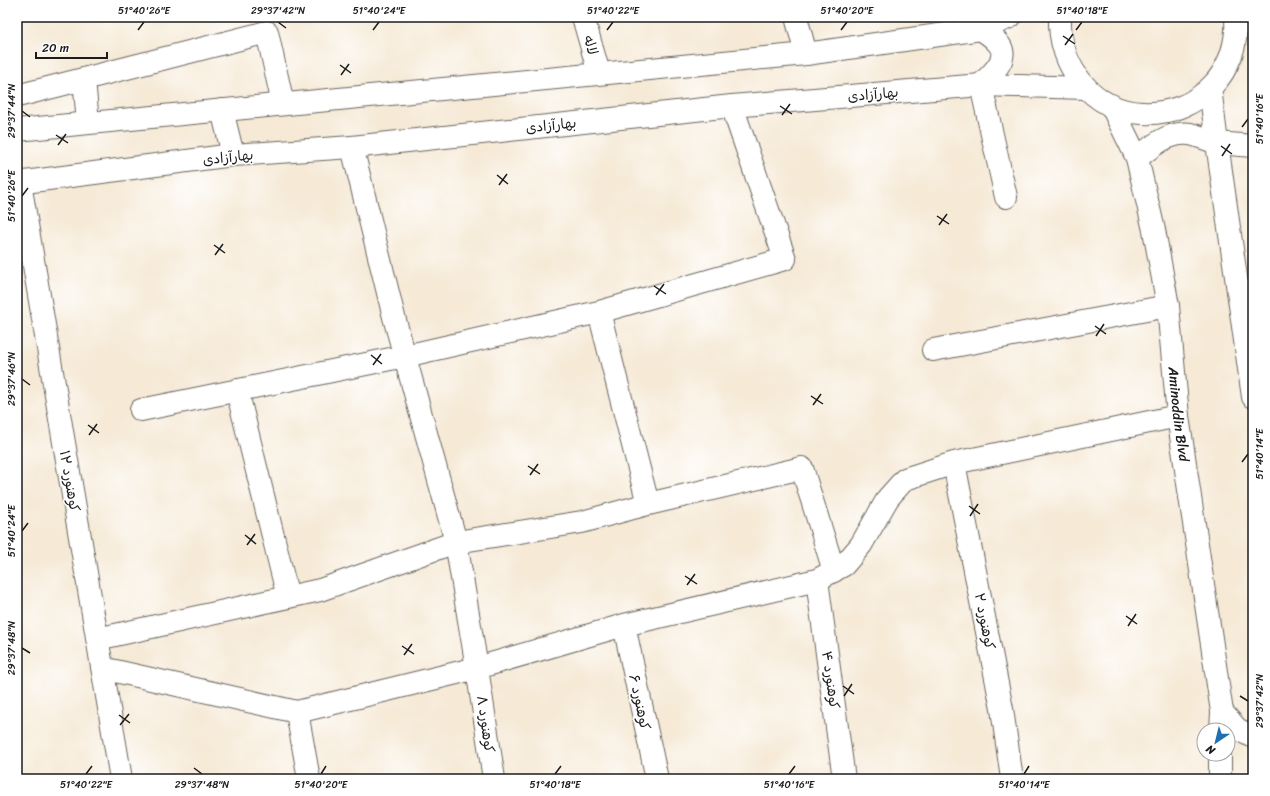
<svg xmlns="http://www.w3.org/2000/svg" width="1270" height="796" viewBox="0 0 1270 796" font-family="Sriracha,'Playpen Sans Arabic',sans-serif">
  <style>
    .lines { fill: none; stroke-linecap: round; stroke-linejoin: round }
    .minor-casing { stroke: #68645d; stroke-width: 24 }
    .tertiary-casing { stroke: #68645d; stroke-width: 24 }
    .secondary-casing { stroke: #68645d; stroke-width: 24 }
    .minor { stroke: #fff; stroke-width: 22 }
    .tertiary { stroke: #fff; stroke-width: 22 }
    .secondary { stroke: #fff; stroke-width: 22 }
    .ticks { fill: none; stroke: #1c1c1c; stroke-width: 1.5 }
    .labels { text-anchor: middle; stroke-width: 3; stroke-linejoin: round; paint-order: stroke }
    .street-label { font-size: 14px; fill: #1c1c1c; stroke: #fff }
    .neatline { fill: none; stroke: #1c1c1c; stroke-width: 1.5 }
    .ticks-label { font-size: 10px; text-anchor: middle; fill: #1c1c1c }
  </style>
  <rect width="100%" height="100%" fill="#fff"/>
  <filter id="ink" filterUnits="userSpaceOnUse"><feTurbulence type="fractalNoise" baseFrequency=".025" numOctaves="2"/><feDisplacementMap in="SourceGraphic" scale="8" xChannelSelector="R" yChannelSelector="G"/><feConvolveMatrix kernelMatrix="1 2 1 2 8 2 1 2 1" color-interpolation-filters="sRGB"/></filter>
  <filter id="wash" filterUnits="userSpaceOnUse"><feTurbulence type="fractalNoise" baseFrequency=".012" numOctaves="4" result="noise"/><feDisplacementMap in="SourceGraphic" scale="16" xChannelSelector="R" yChannelSelector="G"/><feGaussianBlur stdDeviation="0.9" result="paint"/><feColorMatrix in="noise" values="0 0 0 0 0 0 0 0 0 0 0 0 0 0 0 0 0 1.4 0 .05"/><feComposite in="paint" operator="in"/></filter>
  <g filter="url(#wash)">
    <rect width="100%" height="100%" fill="#f6ead7"/>
  </g>
  <g filter="url(#ink)">
    <g class="lines">
      <g class="minor-casing">
        <path id="minor" d="M796 17 806 54
          M84 79 88 123
          M981 85 1006 197
          M17 96 267 32 283 104
          M1217 143 1253 146
          M20 183 121 779
          M599 312 648 504
          M933 350 1168 306
          M237 390 288 597
          M141 410 405 356 599 312 785 259 732 106
          M954 463 1002 709 1012 779
          M817 580 844 779
          M624 625 657 779
          M97 639 320 590 456 542 394 317 352 147
          M102 668 297 712 477 668 624 625 817 580 844 565 861 545 888 498 905 479 954 463 1178 416
          M297 712 309 779
          M494 779 477 668 456 542 582 522 648 504 802 468 834 571"/>
      </g>
      <g class="tertiary-casing">
        <path id="tertiary" d="M583 17 599 73"/>
      </g>
      <g class="secondary-casing">
        <g id="secondary">
          <path d="M1060 17C1058 65 1092 111 1142 113 1198 116 1240 72 1236 17"/>
          <path d="M981 29C986 33 992 36 996 41 1013 57 992 73 981 85"/>
          <path d="M1210 88 1217 143 1253 397"/>
          <path id="s1" d="M1111 105 1137 158 1154 230 1168 306 1178 416 1222 712 1221 730"/>
          <path d="M222 110 233 155"/>
          <path d="M17 130 806 54 981 29 1010 17"/>
          <path d="M1137 158C1153 146 1169 131 1190 134 1199 136 1208 140 1217 143"/>
          <path d="M17 183 233 155 352 147 732 106 981 85 1086 88"/>
          <path d="M1222 712 1237 729 1253 737"/>
          <path d="M1220 779V754"/>
        </g>
      </g>
      <use href="#minor" class="minor"/>
      <use href="#tertiary" class="tertiary"/>
      <use href="#secondary" class="secondary"/>
    </g>
  </g>
  <path class="ticks" d="M278 22 286 28M138 30 144 22M373 30 379 22M607 30 613 22M841 30 847 22M1076 30 1082 22M1063 36 1075 44M1065 45 1073 34M340 65 351 73M341 75 349 64M780 106 792 114M22 111 30 117M782 115 790 104M1242 127 1248 119M56 135 68 143M58 145 66 134M1221 146 1232 154M1222 156 1230 144M497 175 508 184M499 185 507 174M22 196 28 188M937 216 949 224M939 225 947 214M214 245 225 253M215 255 223 244M654 286 666 294M656 295 664 284M1095 326 1106 334M1096 336 1104 324M371 355 382 364M373 365 381 354M22 379 30 385M811 396 823 404M813 405 821 394M88 425 99 433M89 435 97 424M1242 462 1248 454M528 466 540 474M530 475 538 464M969 506 980 514M970 516 978 504M22 531 28 523M245 535 256 544M247 545 255 534M685 576 697 584M687 585 695 574M1126 616 1137 624M1128 626 1136 614M402 646 414 654M22 648 30 653M404 655 412 644M843 686 854 694M844 696 852 684M1240 696 1248 701M119 715 130 723M120 725 129 714M194 768 202 774M86 774 92 766M321 774 326 766M555 774 561 766M789 774 795 766M1024 774 1029 766"/>
  <g class="labels">
    <g class="street-label">
      <text transform="translate(591 45) rotate(74)" y="5">لاله</text>
      <text transform="translate(873 94) rotate(-5)" y="5">بهارآزادی</text>
      <text transform="translate(551 125) rotate(-6)" y="5">بهارآزادی</text>
      <text transform="translate(228 157) rotate(-6)" y="5">بهارآزادی</text>
      <text dy="5" stroke="none"><textPath href="#s1" startOffset="319">Aminoddin Blvd</textPath></text>
      <text transform="translate(70 481) rotate(80)" y="5">کوهنورد ۱۲</text>
      <text transform="translate(985 621) rotate(79)" y="5">کوهنورد ۲</text>
      <text transform="translate(831 680) rotate(82)" y="5">کوهنورد ۴</text>
      <text transform="translate(640 702) rotate(78)" y="5">کوهنورد ۶</text>
      <text transform="translate(486 724) rotate(82)" y="5">کوهنورد ۸</text>
    </g>
  </g>
  <rect width="1270" height="796" fill="none" stroke="#fff" stroke-width="44"/>
  <g transform="translate(1216 742) rotate(215)"><circle r="19" fill="#ffffff" stroke="#a4a4a4"/>
  <path d="M0-3L7 15L0 10L-7 15Z" fill="#1f6fb2"/>
  <text y="-6" font-size="11" font-weight="bold" text-anchor="middle" fill="#1c1c1c">N</text>
  </g>
  <path d="M36 52v6h71v-6" fill="none" stroke="#1c1c1c" stroke-width="2"/>
  <text x="42" y="52" font-size="12" fill="#1c1c1c" stroke="#ffffff" stroke-width="3" paint-order="stroke">20 m</text>
  <rect x="22" y="22" width="1226" height="752" class="neatline"/>
  <g class="ticks-label">
    <text x="144" y="14">51°40'26"E</text>
    <text x="278" y="14">29°37'42"N</text>
    <text x="379" y="14">51°40'24"E</text>
    <text x="613" y="14">51°40'22"E</text>
    <text x="847" y="14">51°40'20"E</text>
    <text x="1082" y="14">51°40'18"E</text>
    <text transform="translate(11 111) rotate(-90)" y="4">29°37'44"N</text>
    <text transform="translate(1259 119) rotate(-90)" y="4">51°40'16"E</text>
    <text transform="translate(11 196) rotate(-90)" y="4">51°40'26"E</text>
    <text transform="translate(11 379) rotate(-90)" y="4">29°37'46"N</text>
    <text transform="translate(1259 454) rotate(-90)" y="4">51°40'14"E</text>
    <text transform="translate(11 531) rotate(-90)" y="4">51°40'24"E</text>
    <text transform="translate(11 648) rotate(-90)" y="4">29°37'48"N</text>
    <text transform="translate(1259 701) rotate(-90)" y="4">29°37'42"N</text>
    <text x="86" y="788">51°40'22"E</text>
    <text x="202" y="788">29°37'48"N</text>
    <text x="321" y="788">51°40'20"E</text>
    <text x="555" y="788">51°40'18"E</text>
    <text x="789" y="788">51°40'16"E</text>
    <text x="1024" y="788">51°40'14"E</text>
  </g>
</svg>
